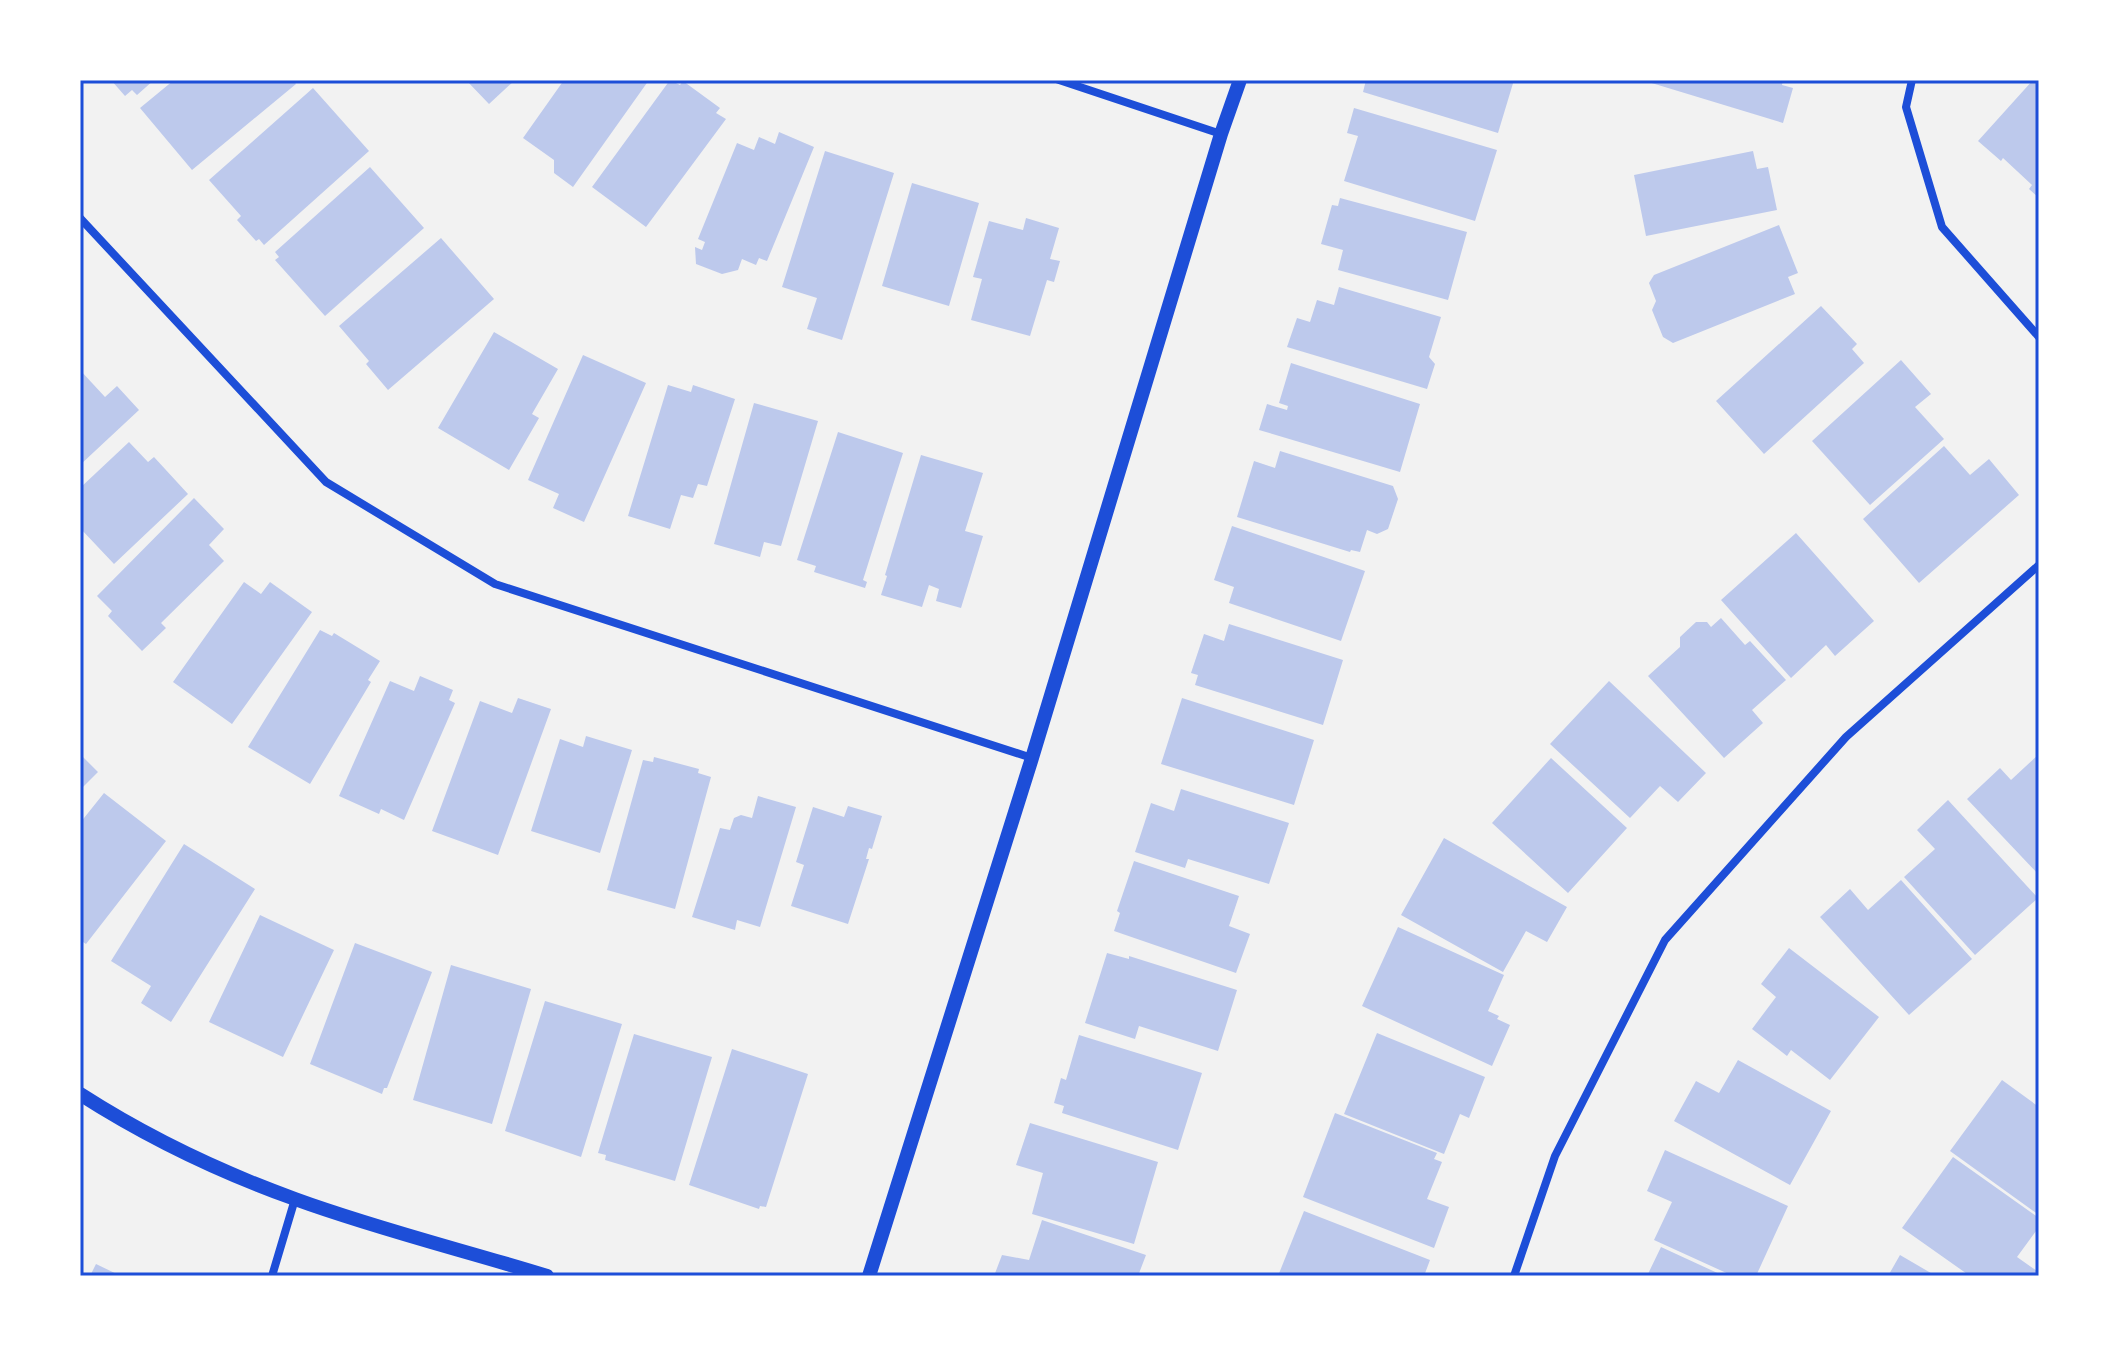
<svg xmlns="http://www.w3.org/2000/svg" width="2119" height="1356" viewBox="0 0 2119 1356" font-family="Mulish,sans-serif">
  <style>
    .building { fill: #bdc9ec }
    .lines { fill: none; stroke-linecap: round; stroke-linejoin: round }
    .minor { stroke: #1d4ed8; stroke-width: 8 }
    .tertiary { stroke: #1d4ed8; stroke-width: 14 }
    .neatline { fill: none; stroke: #1d4ed8; stroke-width: 3 }
  </style>
  <rect width="100%" height="100%" fill="#f2f2f2"/>
  <path class="building" d="M111 80H154L137 95 132 90 125 96Z
    M174 80H293L296 84 192 170 140 108Z
    M466 80H515L489 104Z
    M564 80H649L573 187 554 173V160L523 138Z
    M670 80 680 85 683 81 720 108 716 113 726 119 646 227 592 187Z
    M1366 80H1514L1498 133 1363 92Z
    M1783 80 1782 85 1793 88 1783 123 1645 81Z
    M2033 80H2039V198L2029 189 2032 185 2003 158 2001 161 1978 141Z
    M313 88 369 151 264 245 259 239 256 241 237 220 241 216 209 180Z
    M1354 108 1497 150 1475 221 1344 181 1358 136 1347 133Z
    M779 132 814 147 767 261 759 258 756 265 742 259 738 270 722 274 696 264 695 247 702 250 705 242 698 239 737 143 754 150 759 137 775 144Z
    M825 151 894 173 842 340 807 329 817 298 782 287Z
    M1753 151 1757 169 1768 167 1777 210 1646 236 1634 175Z
    M370 167 424 228 325 316 275 260 279 257 275 252Z
    M912 183 979 203 949 306 882 286Z
    M1340 198 1467 232 1448 300 1338 270 1343 250 1321 244 1332 205 1338 206Z
    M1026 218 1059 228 1050 259 1060 261 1054 282 1047 280 1030 336 971 320 982 279 973 277 989 221 1023 230Z
    M1779 225 1798 273 1788 277 1795 294 1673 343 1663 337 1652 310 1656 301 1649 283 1654 275Z
    M441 238 494 299 388 390 366 364 369 361 339 326Z
    M1339 287 1441 317 1429 357 1435 364 1427 389 1287 347 1297 318 1310 322 1317 300 1334 305Z
    M1821 306 1857 344 1852 349 1864 363 1764 454 1716 401Z
    M494 332 558 369 532 414 539 418 509 470 438 428Z
    M583 355 646 383 584 522 553 508 559 494 528 480Z
    M1901 360 1931 394 1915 407 1944 439 1870 505 1812 441Z
    M1291 363 1420 404 1400 472 1259 430 1267 404 1287 410 1288 406 1279 403Z
    M80 370 105 397 117 386 139 410 80 465Z
    M668 385 691 392 693 385 735 399 707 486 698 484 693 498 681 495 670 529 628 516Z
    M754 403 818 421 781 546 764 542 760 557 714 544Z
    M838 432 903 453 863 580 867 582 865 588 814 572 816 566 797 560Z
    M129 442 148 462 154 457 188 494 114 564 80 528V488Z
    M1944 446 1970 475 1989 459 2019 495 1919 583 1863 519Z
    M1280 451 1393 486 1398 499 1388 529 1377 534 1367 530 1360 552 1351 550 1350 552 1237 517 1254 461 1275 468Z
    M921 455 983 473 965 531 983 536 961 608 936 601 939 589 929 585 922 607 881 595 887 576 885 575Z
    M194 498 224 529 209 545 224 561 161 623 166 628 142 651 108 616 112 611 97 596Z
    M1232 526 1365 571 1341 641 1229 603 1234 587 1214 580Z
    M1796 533 1874 621 1835 656 1826 645 1791 678 1721 600Z
    M244 582 261 594 270 582 312 612 232 724 173 682Z
    M1721 618 1745 645 1750 641 1786 680 1752 710 1763 723 1724 758 1648 676 1680 647V637L1696 622H1707L1711 627Z
    M1229 624 1343 660 1323 725 1195 685 1198 675 1191 673 1204 634 1224 641Z
    M320 630 332 636 334 633 380 661 368 680 371 682 310 784 248 747Z
    M420 676 453 690 449 700 455 703 404 820 381 809 379 814 339 796 390 681 414 691Z
    M1609 681 1706 773 1678 802 1660 786 1630 818 1550 744Z
    M518 698 551 709 498 855 432 831 480 701 512 713Z
    M1182 698 1314 740 1294 805 1161 764Z
    M586 736 632 750 600 853 531 831 560 739 583 747Z
    M80 754 98 772 80 790Z
    M2039 754V875L1967 799 2000 768 2011 780Z
    M654 757 699 769 698 773 711 777 675 909 607 890 643 760 653 762Z
    M1551 758 1627 828 1568 893 1492 823Z
    M1181 789 1289 823 1269 884 1188 859 1185 868 1135 852 1151 803 1174 811Z
    M104 793 166 841 86 944 80 940V823Z
    M758 796 796 807 760 927 737 920 735 930 692 917 720 828 730 830 734 818 741 815 752 818Z
    M1948 800 2038 898 1975 955 1904 877 1935 849 1917 830Z
    M848 806 882 816 872 849 869 848 866 859H869L848 924 791 906 804 865 796 862 813 807 844 817Z
    M1444 838 1567 907 1547 942 1526 931 1503 972 1401 915Z
    M184 844 255 889 171 1022 141 1003 151 986 111 961Z
    M1134 861 1239 896 1229 926 1250 934 1236 973 1114 931 1120 913 1117 911Z
    M1901 880 1972 959 1909 1015 1820 917 1850 889 1868 910Z
    M260 915 334 950 283 1057 209 1022Z
    M1398 927 1504 975 1488 1011 1499 1016 1497 1019 1510 1025 1492 1066 1362 1006Z
    M355 943 432 972 387 1088H384L382 1094 310 1064Z
    M1789 948 1879 1017 1830 1080 1791 1050 1787 1056 1752 1029 1776 997 1761 984Z
    M1107 953 1129 959V956L1237 990 1218 1051 1139 1026 1135 1039 1085 1023Z
    M451 965 531 989 492 1124 413 1100Z
    M545 1001 622 1024 581 1157 505 1131Z
    M1377 1033 1485 1077 1469 1118 1460 1114 1444 1154 1344 1114Z
    M634 1034 712 1057 675 1181 605 1160 606 1155 598 1153Z
    M1079 1035 1202 1073 1178 1150 1062 1113 1064 1106 1054 1103 1061 1078 1066 1080Z
    M732 1049 808 1074 766 1207 760 1206 759 1209 689 1185Z
    M1738 1060 1831 1111 1790 1185 1674 1121 1696 1081 1719 1093Z
    M2002 1080 2039 1107V1215L1950 1151Z
    M1335 1113 1437 1153 1434 1159 1442 1162 1427 1199 1449 1207 1434 1248 1303 1197Z
    M1030 1123 1158 1162 1134 1244 1032 1214 1043 1173 1016 1165Z
    M1665 1150 1788 1206 1756 1276H1733L1654 1240 1672 1202 1647 1191Z
    M1953 1157 2039 1218V1227L2017 1257 2037 1271 2033 1276H1970L1902 1228Z
    M1304 1211 1430 1260 1424 1276H1278Z
    M1042 1220 1146 1255 1138 1276H994L1002 1255 1029 1260Z
    M1661 1247 1724 1276H1647Z
    M1900 1255 1936 1276H1888Z
    M96 1264 121 1276H90Z"/>
  <g class="lines">
    <path class="minor" d="M1059 80 1221 134
      M1912 80 1906 107 1942 227 2039 337
      M80 218 326 482 495 584 1032 758
      M272 1276 295 1199
      M1514 1276 1555 1156 1665 940 1846 737 2039 565"/>
    <path class="tertiary" d="M80 1094C147 1137 220 1172 295 1199 377 1229 463 1250 547 1276
      M869 1276 1032 758 1221 134 1240 80"/>
  </g>
  <rect width="2119" height="1356" fill="none" stroke="#ffffff" stroke-width="164"/>
  <rect x="82" y="82" width="1955" height="1192" class="neatline"/>
</svg>
